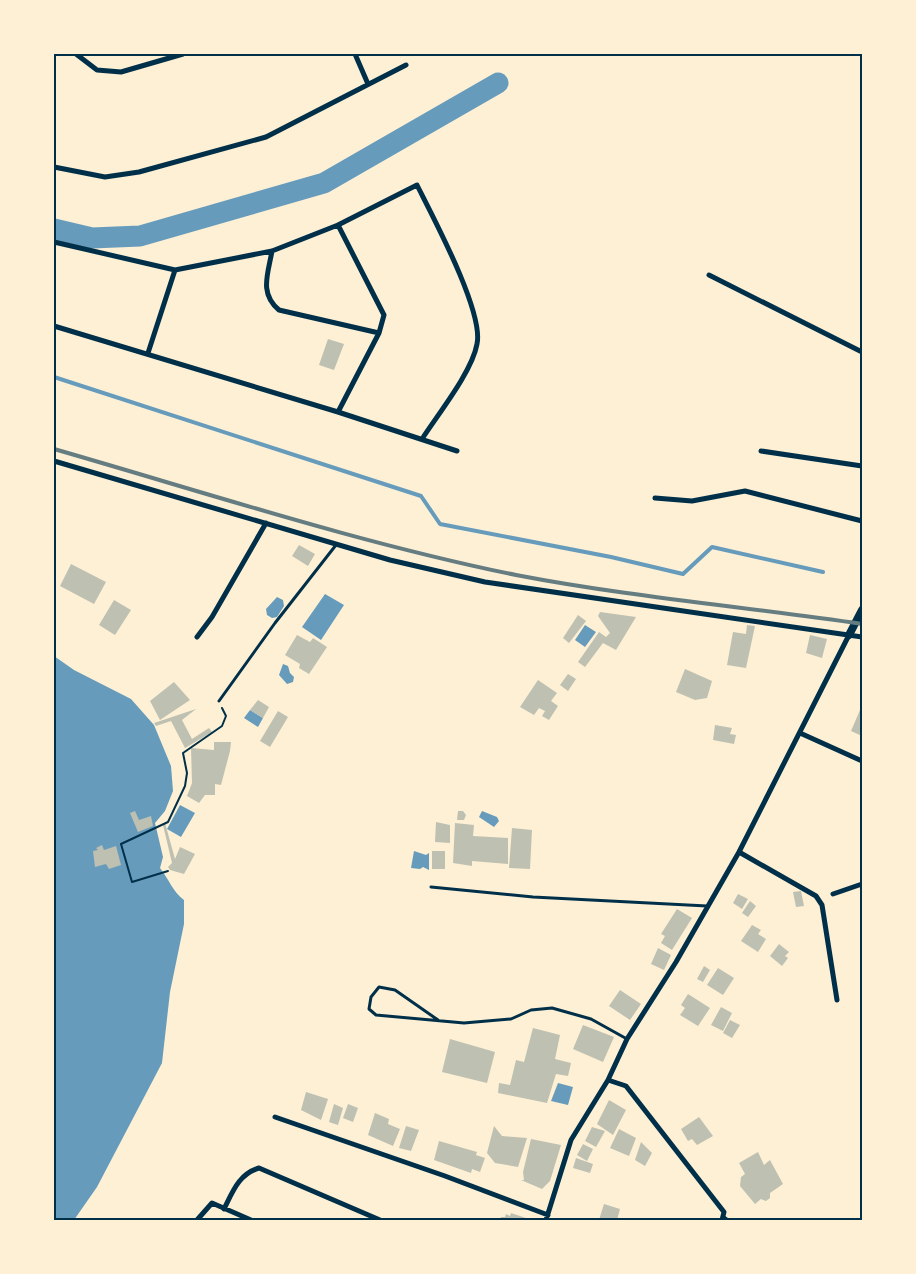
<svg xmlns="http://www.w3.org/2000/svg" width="916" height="1274" viewBox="0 0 916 1274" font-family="'PT Serif',serif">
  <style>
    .water { fill: #669bbc }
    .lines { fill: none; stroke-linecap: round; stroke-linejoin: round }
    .stream { stroke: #669bbc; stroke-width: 4 }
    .river { stroke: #669bbc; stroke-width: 21 }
    .building { fill: #bec0b2 }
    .path { stroke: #003049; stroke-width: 2 }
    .service { stroke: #003049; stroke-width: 3 }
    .minor { stroke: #003049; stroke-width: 5 }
    .tertiary { stroke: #003049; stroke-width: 8 }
    .rail { stroke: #657d81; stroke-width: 4 }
    .neatline { fill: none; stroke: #003049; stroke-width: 2 }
  </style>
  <rect width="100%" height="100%" fill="#fdf0d5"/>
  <path class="water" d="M325 594 344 605 321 640 302 627Z
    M277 597 283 600 284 606 277 617 272 618 267 615 266 609Z
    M585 625 596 632 585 647 575 640Z
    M54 656 74 670 131 699 154 725 171 766 173 791 165 811 155 823 163 857 160 868C169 879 172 891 184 900V924L170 992 162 1063 97 1187 74 1220H54Z
    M283 664 288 666 290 673 294 677 293 682 287 684 279 675Z
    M250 710 263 718 258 727 244 718Z
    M180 805 195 813 181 837 167 829Z
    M482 811 497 817 499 821 494 827 479 817Z
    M414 851 426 855 429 853V870L423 867 420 869 411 868Z
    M558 1083 573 1087 568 1105 551 1101Z"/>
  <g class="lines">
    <path class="stream" d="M54 377 421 496 440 524 611 557 683 574 712 547 823 572"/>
    <path class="river" d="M54 229 92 238 140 236 324 183 498 83"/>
  </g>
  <path class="building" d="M328 339 344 344 334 370 319 365Z
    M299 545 315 554 308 566 292 556Z
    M71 564 106 582 94 604 60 586Z
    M114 600 131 610 115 635 99 625Z
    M600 612 636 617 616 650 603 643 585 667 578 662 599 632 606 637 610 633 598 616Z
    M578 615 586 621 569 643 563 638Z
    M747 625 755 626 746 668 727 665 733 632 746 634Z
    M297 635 310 642 313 638 327 647 309 674 299 668 300 664 285 655Z
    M810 635 827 639 822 658 806 653Z
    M685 669 712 681 707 698 695 700 676 692Z
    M568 674 576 679 568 691 560 685Z
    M538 680 557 693 551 701 558 706 549 720 542 716 545 711 539 708 534 715 520 707Z
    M174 682 190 700 160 720 150 701Z
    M258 700 269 707 263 718 250 710Z
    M196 709 182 720 192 739 209 728 212 732 185 748 171 721 156 726 154 723Z
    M860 710 862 711V736L851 731Z
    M278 711 288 717 270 747 260 741Z
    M715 725 732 728 730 734 736 735 734 744 713 740Z
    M214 742H231L230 751 221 785 215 784V795H205L199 803 187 796 192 783 191 748 214 750Z
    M135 811 139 820 151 816 153 826 138 832 130 813Z
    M458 811H463L466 815 464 820H457Z
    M436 822 450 825V843L435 842Z
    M165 823 175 859 180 847 195 854 184 874 170 870 168 867 172 863 163 825Z
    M455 823 474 825 473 836 508 838V864L472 861V866L453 863Z
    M512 828 532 830 530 869 509 868Z
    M102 845 104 850 116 846 121 865 109 869 106 864 95 867 93 851 98 850 96 848Z
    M432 851H445V869H432Z
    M801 891 804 906 796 907 793 892Z
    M738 894 748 899 742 909 733 903Z
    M750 901 756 906 748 917 742 913Z
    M677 909 692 918 672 950 661 943 665 936 661 934Z
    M752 925 761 930 758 934 766 939 758 952 741 941Z
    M779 944 789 952 785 956 788 958 782 966 770 956Z
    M658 948 671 955 664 970 651 964Z
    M704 966 710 970 703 982 697 979Z
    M718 968 734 978 723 995 707 985Z
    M620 990 641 1004 630 1020 609 1006Z
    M688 994 710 1008 698 1026 680 1015 685 1008 681 1005Z
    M721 1007 732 1013 723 1031 711 1025Z
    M730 1020 740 1025 732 1038 723 1033Z
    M583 1025 614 1037 603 1062 573 1049Z
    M533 1028 560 1035 555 1059 571 1063 568 1076 556 1074 547 1103 498 1093 499 1083 510 1085 516 1060 524 1062Z
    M450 1039 495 1052 487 1083 442 1072Z
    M306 1092 328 1099 321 1120 301 1110Z
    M609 1100 626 1110 613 1135 597 1124Z
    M334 1104 343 1108 338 1125 329 1122Z
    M348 1104 358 1108 353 1122 343 1118Z
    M375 1113 389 1119 388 1124 400 1129 393 1146 368 1135Z
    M699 1117 713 1136 697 1145 692 1139 688 1141 681 1129Z
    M406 1126 419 1130 411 1151 399 1148Z
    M494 1126 502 1136 527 1138 518 1167 495 1163 487 1153Z
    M592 1127 605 1131 596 1147 585 1141Z
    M619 1129 636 1138 629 1156 610 1148Z
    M531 1139 561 1145 550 1181 542 1189 521 1180H524L523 1172Z
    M439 1141 477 1152 476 1155 485 1158 480 1172 472 1169 471 1173 434 1160Z
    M641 1142 652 1153 645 1166 635 1160Z
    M583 1144 593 1149 587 1161 577 1155Z
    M758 1152 764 1165 770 1160 783 1184 770 1193V1198L766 1201 761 1199 755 1204 740 1186 741 1177 745 1174 739 1163Z
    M576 1158 593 1164 590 1173 573 1168Z
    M604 1204 620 1209 617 1220H599Z
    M511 1213 532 1220H504L500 1217H505L506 1214 510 1216Z"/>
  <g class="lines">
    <path class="path" d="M168 871 132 882 121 844 168 822 185 786 187 773 183 753 222 726 226 716 222 708"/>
    <path class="service" d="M219 701 275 623 336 545
      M431 887 533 897 707 906
      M438 1020 395 990 379 987 371 997 369 1009 376 1015 464 1023 511 1019 531 1010 552 1008 591 1019 627 1039
      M724 1217 728 1220"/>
    <path class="minor" d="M76 54 97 70 121 72 183 54
      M355 54 368 84
      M54 167 105 177 139 172 266 137 406 65
      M338 225 384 315 379 333 338 412
      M54 242 175 270 272 251 338 225 417 185C433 217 484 312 477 344 472 372 438 414 422 439
      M272 251C268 274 259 293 279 310L379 333
      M709 275 862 352
      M54 326 338 412 457 451
      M148 353 175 270
      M761 451 862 466
      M54 461 390 560 485 582 862 637
      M655 498 692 501 745 491 862 521
      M197 637 212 617 266 523
      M800 733 862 761
      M739 852 816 896 822 905 837 1000
      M833 894 862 884
      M608 1080 626 1086 724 1212 722 1220
      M275 1117 445 1176 548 1215
      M224 1209C233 1191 239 1174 259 1168L380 1220
      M197 1220 212 1203 251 1220
      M546 1220 571 1140 608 1080 627 1039 676 962 739 852 849 635"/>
    <path class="tertiary" d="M849 635 862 610"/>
    <path class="rail" d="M54 449C207 493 359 543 516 575 630 597 747 607 862 624"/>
  </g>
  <rect width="916" height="1274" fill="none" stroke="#fdf0d5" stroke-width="110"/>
  <rect x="55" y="55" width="806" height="1164" class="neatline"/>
</svg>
